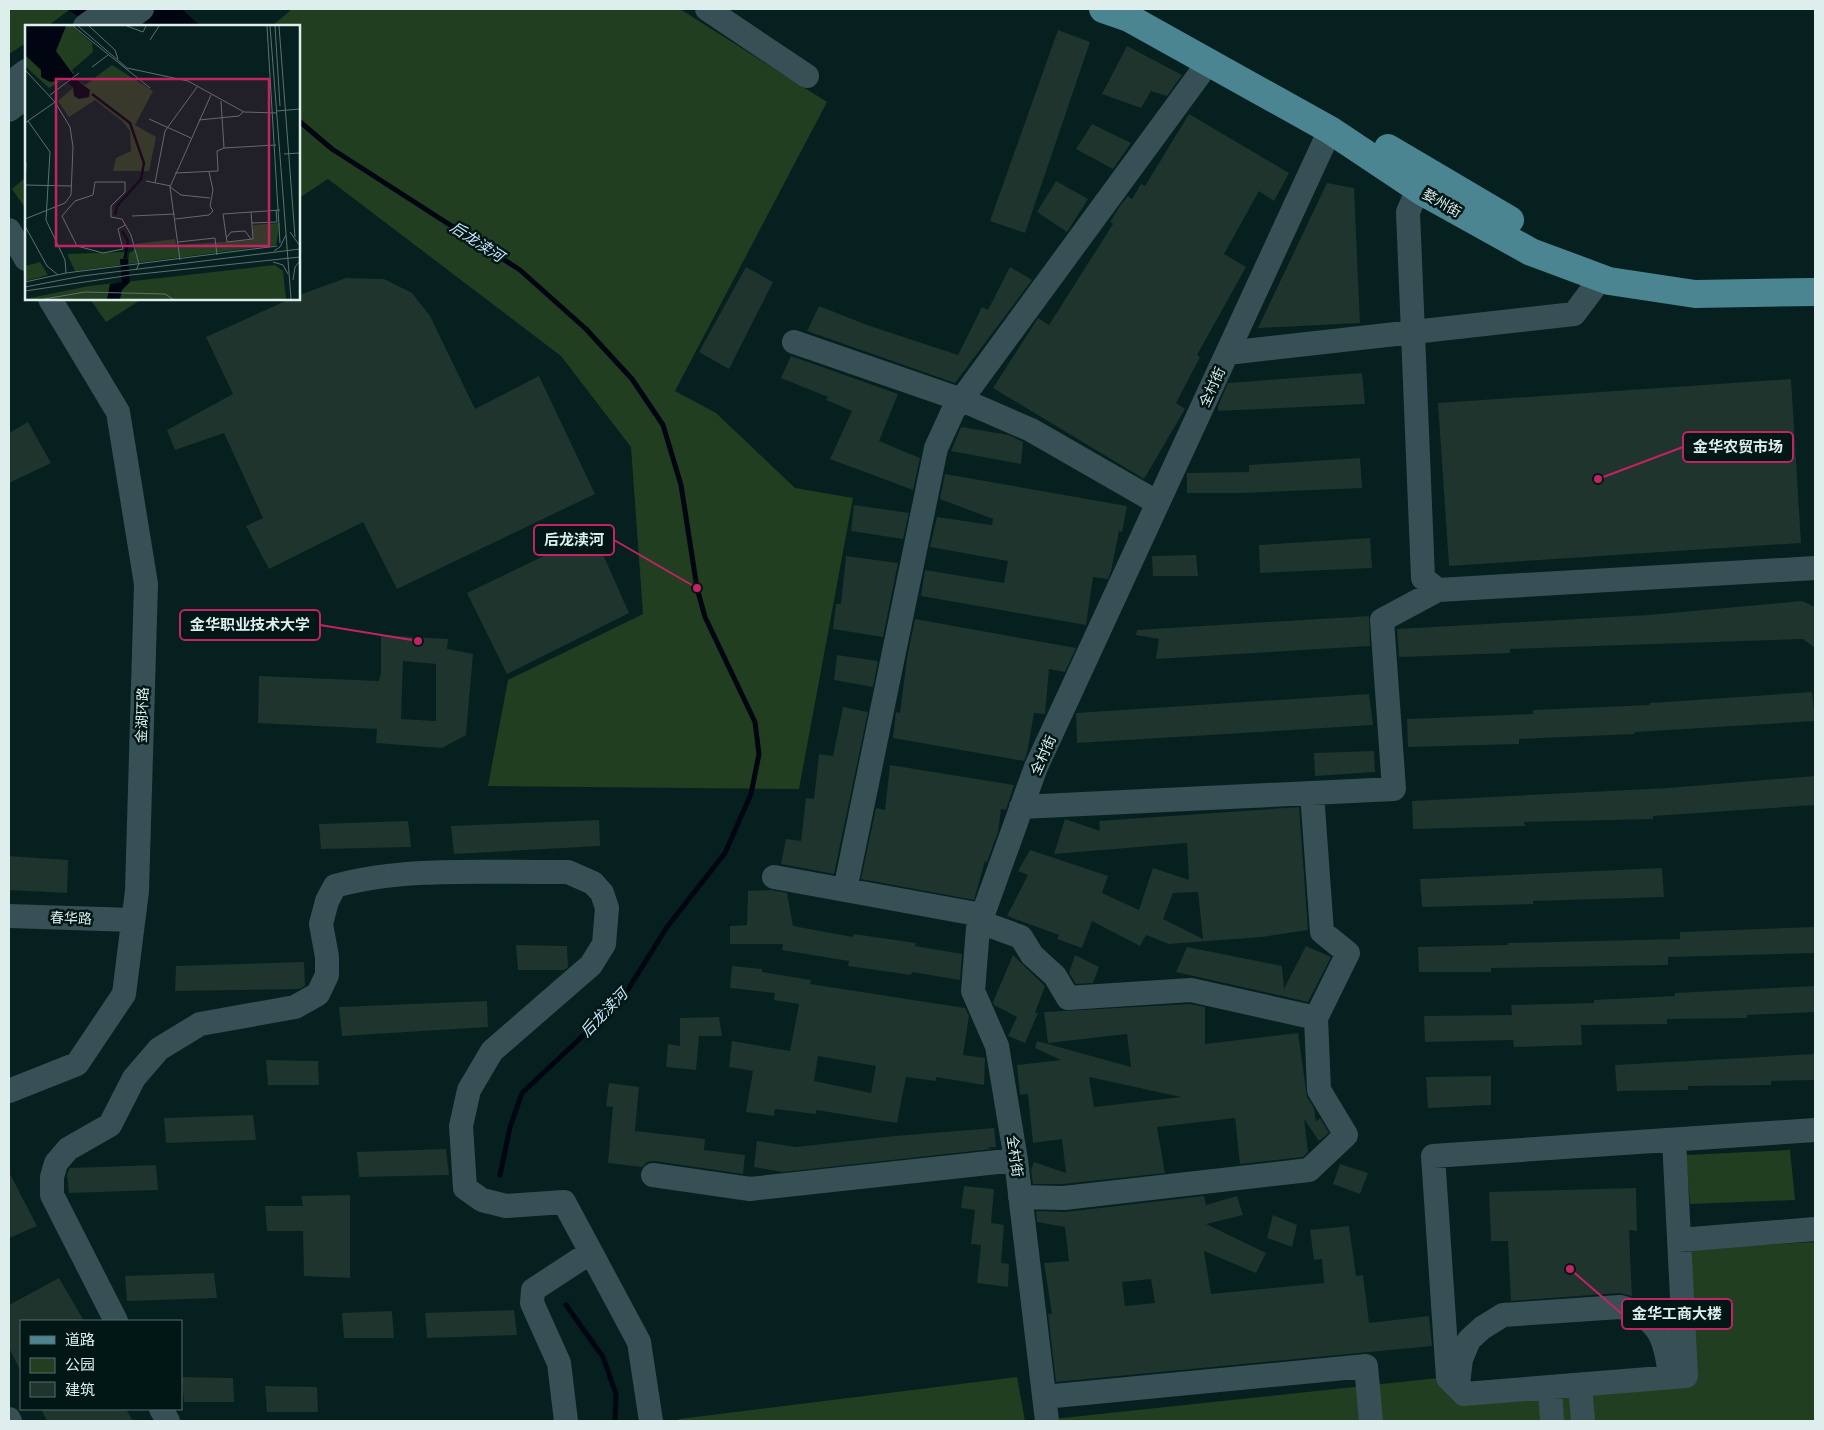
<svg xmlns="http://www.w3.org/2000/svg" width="1824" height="1430" viewBox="0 0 1824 1430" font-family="Commissioner,'Noto Sans SC',sans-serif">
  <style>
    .green { fill: #213e21 }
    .water { fill: #000512 }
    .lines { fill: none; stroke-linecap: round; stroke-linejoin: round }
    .stream { stroke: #000512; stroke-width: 5 }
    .building { fill: #1e342c; fill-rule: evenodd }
    .minor { stroke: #365056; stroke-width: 24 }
    .major { stroke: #4b8591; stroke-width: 28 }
    .labels { text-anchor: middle; stroke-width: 5; stroke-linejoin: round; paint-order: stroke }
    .street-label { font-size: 14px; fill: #deeeec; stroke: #001716 }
    .water-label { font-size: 15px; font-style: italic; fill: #cae9fc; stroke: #001716 }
    .inset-river { fill: none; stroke: #000512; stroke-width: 2.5 }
    .inset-road { fill: none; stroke: #5c7271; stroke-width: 1 }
    .view { fill: #c32362; fill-opacity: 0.15; stroke: #c32362; stroke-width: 2.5 }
    .inset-edge { fill: none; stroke: #deeeec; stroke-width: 2.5 }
    .leader { fill: none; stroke: #c32362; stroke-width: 2 }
    .callout-dot { fill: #c32362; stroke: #001716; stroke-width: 2 }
    .callout { fill: #001716; stroke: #c32362; stroke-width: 2 }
    .callout-label { font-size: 15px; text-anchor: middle; font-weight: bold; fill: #deeeec }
  </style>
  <rect width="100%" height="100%" fill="#05201f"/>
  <path class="green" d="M9 9H70L48 26H26V43L9 54Z
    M292 9H680L827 102 675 391 716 413 795 488 853 498 799 789 488 786 508 680 643 614 631 447 561 356 328 179 299 198V26H272Z
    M26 177V209L12 189Z
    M90 299H142L106 322Z
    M1790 1150 1795 1200 1690 1204 1686 1155Z
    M1815 1242V1421H1034L1438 1378 1461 1401 1694 1385 1687 1249Z
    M1017 1377 1025 1421H679V1419Z"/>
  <path class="water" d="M67 9H182L200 26H91Z"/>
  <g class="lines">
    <path class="stream" d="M299 121 332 149 520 270 586 329 632 379 663 425 681 485 697 588 705 617 755 722 759 754 751 794 725 853 667 927 622 999 522 1093 510 1127 500 1175
      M566 1305 603 1357 616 1394 615 1421"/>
  </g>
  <path class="building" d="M1058 30 1090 42 1025 233 990 221Z
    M1127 46 1182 75 1167 96 1151 91 1141 108 1102 94Z
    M1189 114 1289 173 1274 201 1259 191 1224 254 1246 267 1197 355 1200 357 1176 403 1185 409 1144 479 993 388 1038 318 1049 325 1113 224 1110 222 1120 206 1128 196 1132 199 1141 184 1145 186Z
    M1092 124 1131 143 1113 169 1076 149Z
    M1056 181 1088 199 1067 232 1037 212Z
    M1327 183 1354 188 1360 323 1258 328Z
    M746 267 773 282 729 369 699 352Z
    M1010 267 1032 280 955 383 807 331 819 306 867 325 958 355 982 307 988 310Z
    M346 278 384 279 412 293 430 316 475 409 539 376 595 494 397 589 363 522 269 569 246 526 263 518 224 433 175 450 167 430 233 394 206 337 290 299H299V295Z
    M791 356 898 394 879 441 920 458 913 490 830 459 852 411 826 400 828 397 781 378Z
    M1362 373 1365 404 1218 411V406L1228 383Z
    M1791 379 1801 543 1449 566 1438 403Z
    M28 422 51 463 9 483V433Z
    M961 427 1009 435 1023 442 1021 464 951 451Z
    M1360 458 1362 488 1242 493H1187V473L1249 472V465Z
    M945 474 1127 506 1122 532 1119 531 1111 571 1108 579 1093 577 1086 625 921 596 925 570 1004 583 1008 561 930 547 937 517 992 525 993 519 940 499Z
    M854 505 909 513 903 539 851 531Z
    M593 532 629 613 507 674 467 593Z
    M1370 538 1372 568 1260 573 1259 545Z
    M1196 555 1198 576H1153L1152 556Z
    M846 556 898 563 883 637 833 629 836 604H841Z
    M1802 601 1815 607V648L1803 639 1510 649V653L1399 657 1397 629 1648 615Z
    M1369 616 1370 646 1156 659 1159 639 1136 635 1137 630Z
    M915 619 1076 648 1065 672 1049 669 1045 714 1034 713 1027 753 1024 761 893 738 896 712 900 713 907 658Z
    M381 635 448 639 447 649 473 654 466 735 442 748 376 743 377 729 258 723 259 676 379 681 381 672ZM403 661 436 664V721L401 719Z
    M837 655 878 661 873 687 834 680Z
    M1812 692 1815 721 1635 732V734L1519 739V744L1408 747 1407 719 1533 714V710L1650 705V703Z
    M1369 694 1373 725 1077 743 1076 713Z
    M843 707 868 712 834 874 781 864 786 839 801 841 806 798 814 799 819 754 833 756Z
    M1374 751 1375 772 1315 776 1314 753Z
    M890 765 1014 785 1006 810 1001 809 998 832 987 862 985 861 974 900 861 879 876 808 885 810Z
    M1815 776V805L1653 816V819L1524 822 1525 826 1413 829 1412 801 1668 788Z
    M1299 807 1308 930 1262 937 1169 944 1146 935 1140 946 1092 921 1082 948 1057 939 1059 935 1007 916 1028 875 1018 871 1030 850 1108 876 1102 893 1139 910 1153 868 1189 880 1187 843 1054 854 1065 819 1100 831 1099 821ZM1198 892 1203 939 1163 919 1173 893Z
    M599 820 600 846 454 854 451 826Z
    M408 821 411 847 321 849 319 824Z
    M9 856 68 860 67 893 9 890Z
    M1662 868 1664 897 1533 901V904L1422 907 1420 879Z
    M771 890 787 893 793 926 853 937 854 934 916 943 915 946 962 954 960 980 912 972 911 975 848 966 849 961 782 950 783 944H730V926L747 925 748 891Z
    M1815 927V953L1668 957V965L1491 968V972H1419L1418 947 1508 945V943L1680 939V932Z
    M516 945 567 946 568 967 564 970H518Z
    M1306 946 1331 957 1308 1002 1176 972 1187 947 1282 966 1284 989Z
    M1013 955 1045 986 1035 1013H1038L1025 1043 1008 1036 1017 1017 994 1005 993 1002Z
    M1075 955 1099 967 1093 983 1076 984 1069 973Z
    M304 962 305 986 299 989 175 991 176 966Z
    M732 966 762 969V972L811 980 810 984 965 1008 969 1016 963 1055 985 1058 984 1085 936 1077V1081L906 1077 897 1123 816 1110V1114L775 1109 774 1116 746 1112 753 1071 729 1067 732 1041 790 1051 799 1004 774 1000 775 993 730 988ZM818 1056 876 1066 871 1093 814 1081Z
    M1815 986V1012L1747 1015V1018L1667 1019V1024L1581 1025 1582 1045 1514 1047 1513 1040 1425 1042 1424 1016 1512 1015 1511 1005 1594 1003V1000L1675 996V993Z
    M487 1001 488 1027 342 1036 339 1007Z
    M1190 1004 1205 1007V1044L1298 1033 1307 1097 1314 1108 1316 1122 1320 1118 1329 1133 1319 1141 1304 1119 1308 1152 1303 1157 1240 1164 1235 1118 1157 1127 1165 1173 1063 1184H1033L1031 1170 1034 1162 1066 1173 1062 1139 1033 1143 1028 1094 1020 1095 1017 1065 1061 1060 1035 1048 1037 1041 1131 1067 1127 1034 1048 1043 1044 1012ZM1089 1077 1181 1097 1094 1107Z
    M719 1017 722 1036H699L696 1070 666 1067 668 1044 680 1046V1018Z
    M1815 1054V1080L1771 1081V1085L1688 1086V1090L1617 1091 1615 1065Z
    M266 1060 318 1061 319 1085H268Z
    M1491 1076V1105L1428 1108 1426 1077Z
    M609 1083 639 1087 635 1131 705 1139 704 1150 745 1155 743 1174 655 1161 647 1162 642 1167 608 1163 613 1107 606 1106Z
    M253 1115 256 1140 166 1143 164 1118Z
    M994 1128 996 1147H987L992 1149 783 1172 754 1167 757 1141 796 1147 895 1136Z
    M446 1149 449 1175 359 1177 357 1152Z
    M1340 1164 1368 1173 1360 1194 1333 1184Z
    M156 1165 158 1190 69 1193 67 1174 70 1168Z
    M9 1172 37 1226 9 1238Z
    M964 1186 994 1189 991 1223 1004 1225 1001 1263 1009 1264 1008 1287 977 1283 981 1245 971 1244 975 1210 961 1208Z
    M1636 1188 1637 1231 1629 1230 1632 1296 1619 1293 1511 1301 1508 1241H1491L1489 1192Z
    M350 1195V1278L304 1276 303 1231H267L265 1206H303L301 1196Z
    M1204 1196 1206 1205 1237 1196 1243 1215 1206 1224 1266 1253 1256 1273 1204 1251 1211 1294 1324 1283 1322 1259 1314 1260 1310 1230 1349 1226 1356 1276 1363 1275 1369 1323 1429 1316 1432 1346 1056 1382 1048 1314H1052L1044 1263 1069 1261 1065 1227 1037 1222 1036 1211 1065 1212ZM1151 1279 1155 1303 1125 1306 1122 1282Z
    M1273 1215 1297 1225 1292 1247 1267 1238Z
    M214 1273 217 1298 127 1301 125 1276Z
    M59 1278 84 1321H21V1372L9 1348V1305Z
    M514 1310 517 1335 427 1338 425 1313Z
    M392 1311 394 1338H344L342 1313Z
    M182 1377 233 1378 234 1402H184Z
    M265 1386 317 1387 318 1412H267Z
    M41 1409H126L133 1421H47Z"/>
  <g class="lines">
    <path class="minor" d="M707 9 807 76
      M85 26 109 9
      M119 26 142 9
      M9 84 26 71
      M9 110 26 97
      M1418 189 1408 212 1423 578 1438 590 1815 568
      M9 230 26 259
      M794 342 962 400 1031 430 1158 503
      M1227 353 1574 314 1601 278
      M1021 807 1394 789 1382 620 1438 590
      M774 877 982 915
      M845 890 936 448 953 411 1208 63
      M9 916 133 920
      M980 922 1021 937 1032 955 1055 976 1068 998 1191 990 1316 1018
      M9 1091 77 1064 124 994 137 891 146 584 118 412 50 299
      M1674 1140 1686 1376 1464 1394 1448 1378 1433 1156 1815 1130
      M653 1175 750 1189 1016 1160
      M1020 1197 1064 1198 1309 1170 1346 1135 1319 1090 1316 1018 1348 953 1322 932 1312 793
      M1679 1240 1815 1229
      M116 1321 52 1195V1177L56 1163 68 1149 110 1125 134 1078 159 1049 200 1024 295 1007 318 994 327 975V957L321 924 327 901 335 886C405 866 494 873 568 872L593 883 602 893 607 908 604 944 591 965 492 1051 469 1090 461 1126 465 1188 482 1200 506 1206 564 1202 639 1342 651 1421
      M1458 1384 1461 1359 1469 1340 1482 1328 1503 1315 1620 1307C1660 1317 1666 1340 1670 1377
      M1580 1385 1583 1421
      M1550 1387 1552 1421
      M1044 1397 1366 1366 1371 1421
      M161 1409 168 1421
      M9 1419 10 1421
      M566 1421 559 1363 532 1303 533 1290 591 1252
      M1047 1421 1016 1160 997 1046 973 991 978 928 1036 767 1330 130"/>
    <path class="major" d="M1103 9 1129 18 1330 130 1423 192 1531 252 1609 281 1695 294 1815 292
      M1388 148 1510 220"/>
  </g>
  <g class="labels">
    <g class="street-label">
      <text transform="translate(1442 203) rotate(30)" y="5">婺州街</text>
      <text transform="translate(1212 387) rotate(-65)" y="5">全村街</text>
      <text transform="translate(142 715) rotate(-88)" y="5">金湖环路</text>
      <text transform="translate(1043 755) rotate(-66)" y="5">全村街</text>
      <text transform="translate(71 918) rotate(2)" y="5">春华路</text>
      <text transform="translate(1015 1156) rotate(82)" y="5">全村街</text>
    </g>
    <g class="water-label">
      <text transform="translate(477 242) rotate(33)" y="5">后龙渎河</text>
      <text transform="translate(604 1013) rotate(-46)" y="5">后龙渎河</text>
    </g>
  </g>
  <g transform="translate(25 25)">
    <rect width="275" height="275" fill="#05201f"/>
    <path d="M0 1H47L67 18 68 27 47 45 49 48 24 63 0 41ZM87 40 128 66 110 100 131 112 124 146H88L91 133 106 126 105 106 97 96 70 75 44 92 33 76 55 57 60 60ZM255 198 251 220 103 239 104 228 111 224 110 219 150 214 151 220 228 215V200ZM100 227 96 240 50 246 42 229ZM15 237 23 250 0 256V241ZM250 240 258 246 261 274H0L64 261Z" fill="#213e21"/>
    <path d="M0 1H41L31 26 53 56 65 65 64 72 54 74 49 71 48 62 39 55 25 57 16 52V45L0 30ZM95 234H103L105 257 97 265 95 274H82L85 259 97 257Z" fill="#000512"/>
    <path class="inset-river" d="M67 69 105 98 119 138 116 154 92 181 90 190M97 206 103 216 100 233"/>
    <path class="inset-road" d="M48 1 125 63M53 1 102 43 163 56 219 87 252 88M64 1 90 25 93 34M102 1 118 7 121 1M242 1 255 218M245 1 266 274M250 1 255 81M254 1 270 212M125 15 134 1M67 42 83 30M0 45 30 77 45 102 48 122 46 170 40 178 0 194M25 70 54 48M196 76 199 123 251 120M252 86 275 84M124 94 166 113M174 95 214 91 218 87M3 96 25 127 21 195 40 235 41 248M0 98 30 77M259 129 275 128M1 138 0 160 47 161M150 148 193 146 192 126 199 123M121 156 146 161M130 158 140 106 172 62M145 162 156 170 185 173M226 187 228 214 202 217 198 189 255 185M107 191 150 189M150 194 184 190 188 186 185 181 188 165 184 147M227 198 252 197 251 185M100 200 93 204 98 224 78 228 52 221 37 191 50 176 68 170 70 157H100V167L86 181V192L97 194 106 210 114 239 111 245M0 201 22 241 33 250M265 207 275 221M201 213 206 207 220 206 226 214M153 217 190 213 192 230M249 226 255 222 261 210M155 235 145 162 186 70M248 237 258 240 263 249M268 255 270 242 275 236M0 257 41 248 252 221M0 262 57 251 275 224M0 266 106 250 275 232M19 274 60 267 140 269 148 274"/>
    <path class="view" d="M31 54H244V221H31Z"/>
    <rect width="275" height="275" class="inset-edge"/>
  </g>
  <path class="leader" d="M1598 479L1683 447M697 588L614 540M418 641L320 625M1570 1269L1622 1314"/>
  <g class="callout-dot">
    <circle cx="1598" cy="479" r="5"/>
    <circle cx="697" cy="588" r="5"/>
    <circle cx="418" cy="641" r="5"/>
    <circle cx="1570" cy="1269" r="5"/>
  </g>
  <g class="callout">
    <rect x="1683" y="432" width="110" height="30" rx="5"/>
    <rect x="534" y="525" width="80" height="30" rx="5"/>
    <rect x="180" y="610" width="140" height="30" rx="5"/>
    <rect x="1622" y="1299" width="110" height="30" rx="5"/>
  </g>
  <g class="callout-label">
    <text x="1738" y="452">金华农贸市场</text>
    <text x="574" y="545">后龙渎河</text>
    <text x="250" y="630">金华职业技术大学</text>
    <text x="1677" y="1319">金华工商大楼</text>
  </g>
  <rect width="1824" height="1430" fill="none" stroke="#deeeec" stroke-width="20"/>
  <rect x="20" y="1320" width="162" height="90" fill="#001716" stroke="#596d6c"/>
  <rect x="30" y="1336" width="25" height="8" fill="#4b8591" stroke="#596d6c"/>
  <text x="65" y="1345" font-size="15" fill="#deeeec">道路</text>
  <rect x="30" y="1358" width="25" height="15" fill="#213e21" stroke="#596d6c"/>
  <text x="65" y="1370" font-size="15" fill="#deeeec">公园</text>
  <rect x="30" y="1382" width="25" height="15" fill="#1e342c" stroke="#596d6c"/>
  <text x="65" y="1395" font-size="15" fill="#deeeec">建筑</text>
</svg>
